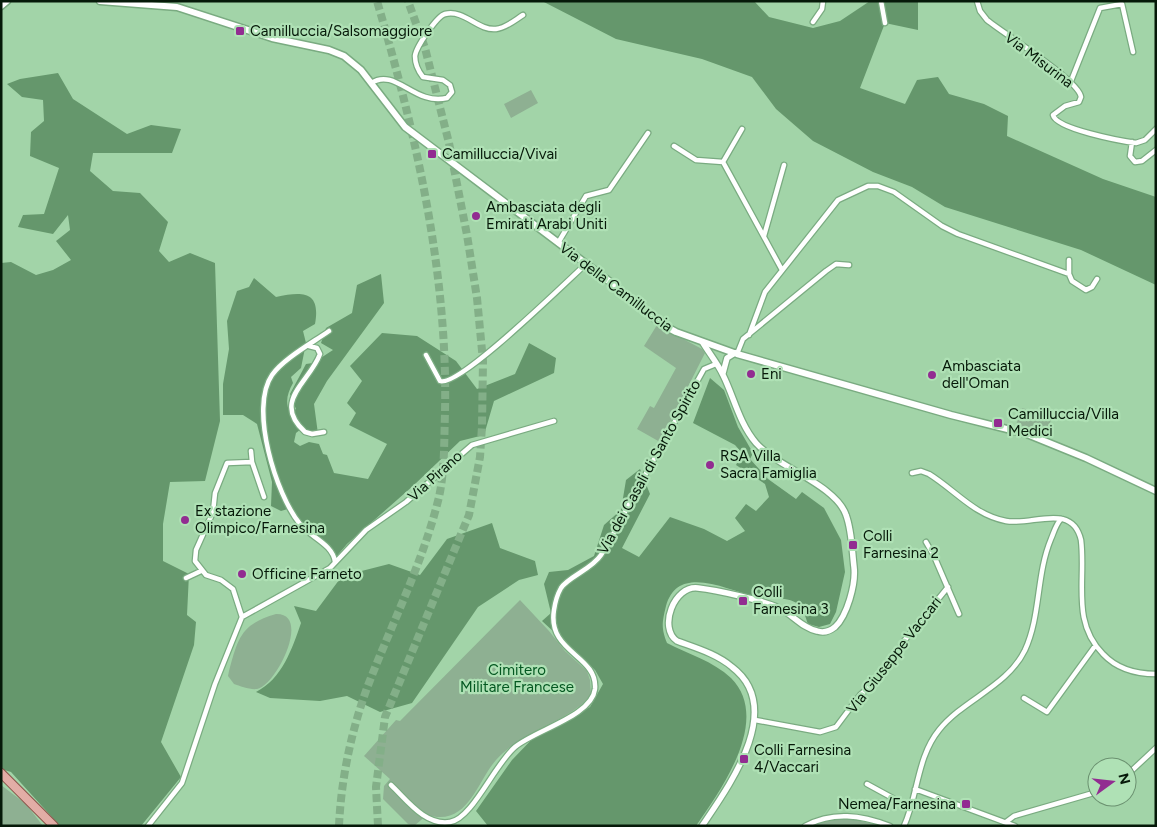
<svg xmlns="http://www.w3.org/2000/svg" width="1157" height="827" viewBox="0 0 1157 827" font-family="Figtree,sans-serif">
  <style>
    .green { fill: #8eb092 }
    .forest { fill: #65976c }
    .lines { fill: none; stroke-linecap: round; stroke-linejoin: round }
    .trunk-tunnel { stroke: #83af88; stroke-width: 8; stroke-dasharray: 8 4; stroke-linecap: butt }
    .minor-casing { stroke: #7aab81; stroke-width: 7 }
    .tertiary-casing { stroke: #7aab81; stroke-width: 8 }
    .secondary-casing { stroke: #7aab81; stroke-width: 9 }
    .primary-casing { stroke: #895549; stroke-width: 10 }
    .minor { stroke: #fff; stroke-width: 4.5 }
    .tertiary { stroke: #fff; stroke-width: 5.5 }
    .secondary { stroke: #fff; stroke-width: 6 }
    .primary { stroke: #e2ada6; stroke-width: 8 }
    .poi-dot { fill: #922c91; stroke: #afe1b5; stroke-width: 2 }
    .labels { text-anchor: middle; stroke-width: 4.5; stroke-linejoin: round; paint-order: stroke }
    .poi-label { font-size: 15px; fill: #061909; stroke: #afe1b5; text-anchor: start }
    .street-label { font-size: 15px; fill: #061909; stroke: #afe1b5 }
    .park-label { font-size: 15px; fill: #045821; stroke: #afe1b5 }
  </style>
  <rect width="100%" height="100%" fill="#a2d4a8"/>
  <path class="green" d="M531 90 538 103 511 118 504 104Z
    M657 325 702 349 705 353 660 442 637 429 650 406 654 408 676 368 644 346Z
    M1022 408 1052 417 1046 435 1016 425Z
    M520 600 549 631 565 651 587 671 590 680 591 695C568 723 524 729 496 760 476 783 468 827 427 815L414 826 408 824 383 799 384 786 390 779 364 756 396 720 400 721Z
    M276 614C312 613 276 686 257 689 250 690 240 686 234 684L228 676 229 671C238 638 241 624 276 614Z
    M1 785 26 804 43 826H1Z
    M848 818 882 826H813L825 821Z"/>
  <path class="forest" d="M542 1H754L769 17 813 28 840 21 870 1H918V30L885 23 860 88 905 104 917 80 938 77 949 94 984 104 1008 116 1007 136 1103 179 1156 197V285L1081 250 945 207 912 187 873 172 813 141 776 109 752 77 702 59 616 39Z
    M58 73 73 99 127 134 151 125 181 129 172 153H93L90 171 113 191 140 193 168 222 159 251 169 262 190 253 215 263 220 421 205 481 170 482 163 524V561L189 574 187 615 196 622 194 645 161 742 181 777 141 826H60L11 772 1 769V263L11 262 36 275 53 270 71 260 56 241 70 230 68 215 53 234 18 227 23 215 44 214 59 168 30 156 31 132 44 121 43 100 22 97 7 84 20 79Z
    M381 274 384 303 327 381 314 404 318 434 301 429 296 433 294 442 300 446 309 442 319 444 323 454 327 455 334 473 368 479 387 444 349 425 356 413 347 403 362 381 350 366 382 333 417 336 456 361 477 389 515 374 529 343 556 358 554 373 494 401 484 435 460 441 414 485 347 544 336 557C323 538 303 528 291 508L281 511 271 506 272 482 257 424 243 415H223V384L229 349 227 321 237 291 249 287 254 278 276 297C303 291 321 291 315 324L303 331 306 343 301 368 291 377 293 383C287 394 285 402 290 413L296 409 290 394 306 364 313 363 333 350 321 343 326 328 352 313 357 285Z
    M710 378 724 390 738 427 753 453 750 459 768 479 796 499 802 492 824 508 841 540 845 572 836 612 830 624 819 627 808 624C806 619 804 610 800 606 789 595 770 600 756 597 727 590 678 563 666 606 662 623 661 627 667 643 688 654 713 661 731 678 772 719 721 790 696 826H488L476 811 512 760 537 734 590 707 603 684 595 670 542 621 551 613 544 584 549 572 568 570 594 556 604 525 621 510 626 480 640 469 650 494 622 548 639 557 670 517 704 529 727 541 745 531 735 518 746 504 756 511 769 497 765 484 736 465 742 453 735 445 693 423Z
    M492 523 500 548 535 561 538 575 519 580 478 607 412 703 380 712 347 696 320 701 270 698 256 692C282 679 292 649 301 623L294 606 316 611 342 576 389 564 420 575 447 539Z"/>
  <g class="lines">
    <path class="trunk-tunnel" d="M339 826C341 780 351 732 367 688 391 625 423 563 439 497 445 469 444 440 445 412 448 273 416 134 377 1
      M378 826 376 787 385 717 469 515 480 457 482 426 483 361 477 298 467 235 449 143 425 48 408 1"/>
    <g class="minor-casing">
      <path id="minor" d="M881 1 885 23
        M977 1 980 11 987 20C1004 34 1079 80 1081 97L1079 102 1065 106 1053 115C1056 129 1121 141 1136 143L1145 140 1156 129
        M813 22 822 9 823 1
        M1071 81 1100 8 1122 4 1133 52
        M371 83C396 67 414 106 447 98L452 92 450 85 443 80 423 77C419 72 415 64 415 56 416 47 437 16 445 14 464 9 478 31 496 29 506 28 515 20 523 15
        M742 129 723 162 782 270
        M1132 142 1130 156 1135 162 1142 161 1156 150
        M674 146 696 160 723 162
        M764 236 784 165
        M558 243 586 196 609 190 648 133
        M1069 274 1072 281 1086 290 1092 287 1097 279
        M329 331C312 343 283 359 272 375 249 408 276 495 300 524 310 537 333 544 335 562
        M749 335 765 292 823 219 838 200 868 186H878L894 192 942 226 958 234 1069 274V260
        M309 346 317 348 320 354C310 382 271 401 305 432L312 434 324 432
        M737 354 743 339 826 271 836 264 849 265
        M426 355 440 381C459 388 566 282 586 264
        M251 451 252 462
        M912 473 921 471 929 474C955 490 974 515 1006 521 1032 526 1072 502 1081 540 1086 580 1071 622 1103 654 1117 669 1135 674 1156 674
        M926 542 934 556 959 614
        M186 578 201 571
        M242 617 233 589 221 580 206 575 195 561 196 550 213 512 215 493 227 463 252 462 264 497
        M1024 698 1047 712 1095 646
        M755 720 820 732 836 727 860 695 882 676 904 641 948 587
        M1127 775 1156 748
        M867 784 911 808
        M391 785C407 800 425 826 450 822 472 819 494 765 515 747 535 730 592 716 595 689 598 655 547 653 554 610 555 603 557 595 561 588 568 577 592 569 601 555 613 536 623 515 634 495 657 453 681 411 704 369L716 364
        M915 789 1015 826
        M1006 822 1014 816 1097 792
        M148 826 182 783 215 684 242 617 330 568 366 530 406 502 472 445 554 421
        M805 826C833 811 861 815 890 826
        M904 826C918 795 917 757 939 730 964 699 1007 687 1025 650 1041 615 1036 575 1051 539 1054 532 1056 524 1061 519"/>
    </g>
    <g class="tertiary-casing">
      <path id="tertiary" d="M723 373 727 358 735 353
        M702 826C729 786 786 708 732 667 717 654 696 648 677 641 658 628 674 585 698 588 716 590 762 600 779 608 792 614 802 628 817 631 823 633 830 631 835 627 847 616 856 584 854 567 852 551 852 531 846 515 836 485 777 467 756 443 739 423 734 397 723 375 718 364 709 353 703 343"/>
    </g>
    <g class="secondary-casing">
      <path id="secondary" d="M100 1 177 7 272 38 329 50 344 56 361 70 405 127 609 281 661 324 676 332 737 354 951 415 1027 434 1086 458 1156 491
        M1 6 7 1"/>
    </g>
    <g class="primary-casing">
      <path id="primary" d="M1 773 54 826"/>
    </g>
    <use href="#minor" class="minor"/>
    <use href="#tertiary" class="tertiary"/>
    <use href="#secondary" class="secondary"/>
    <use href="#primary" class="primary"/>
  </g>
  <g class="poi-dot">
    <rect x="235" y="26" width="10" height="10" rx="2.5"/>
    <rect x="427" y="149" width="10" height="10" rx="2.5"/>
    <circle cx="476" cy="216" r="5"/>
    <circle cx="751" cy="374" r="5"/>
    <circle cx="932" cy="375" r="5"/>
    <rect x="993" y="418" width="10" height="10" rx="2.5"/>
    <circle cx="710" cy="465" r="5"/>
    <circle cx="185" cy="520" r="5"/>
    <rect x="848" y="540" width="10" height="10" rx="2.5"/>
    <circle cx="242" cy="574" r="5"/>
    <rect x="738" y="596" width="10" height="10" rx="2.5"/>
    <rect x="739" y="754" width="10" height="10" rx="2.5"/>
    <rect x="961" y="799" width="10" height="10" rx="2.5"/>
  </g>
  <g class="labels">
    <g class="poi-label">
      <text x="250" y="36">Camilluccia/Salsomaggiore</text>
      <text x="442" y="159">Camilluccia/Vivai</text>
      <text x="486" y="212">Ambasciata degli<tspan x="486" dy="17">Emirati Arabi Uniti</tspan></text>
      <text x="942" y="371">Ambasciata<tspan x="942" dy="17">dell'Oman</tspan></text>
      <text x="761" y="379">Eni</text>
      <text x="1008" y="419">Camilluccia/Villa<tspan x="1008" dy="17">Medici</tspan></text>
      <text x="720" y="461">RSA Villa<tspan x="720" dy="17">Sacra Famiglia</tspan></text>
      <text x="195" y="516">Ex stazione<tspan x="195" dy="17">Olimpico/Farnesina</tspan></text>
      <text x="863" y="541">Colli<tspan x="863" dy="17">Farnesina 2</tspan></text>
      <text x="252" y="579">Officine Farneto</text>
      <text x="753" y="597">Colli<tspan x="753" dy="17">Farnesina 3</tspan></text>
      <text x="754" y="755">Colli Farnesina<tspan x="754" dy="17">4/Vaccari</tspan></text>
      <text x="956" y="809" text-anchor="end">Nemea/Farnesina</text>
    </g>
    <g class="street-label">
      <text transform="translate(1039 60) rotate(37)" y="5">Via Misurina</text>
      <text transform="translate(616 287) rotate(37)" y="5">Via della Camilluccia</text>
      <text transform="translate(649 467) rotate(-61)" y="5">Via dei Casali di Santo Spirito</text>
      <text transform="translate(435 476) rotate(-42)" y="5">Via Pirano</text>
      <text transform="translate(894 655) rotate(-52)" y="5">Via Giuseppe Vaccari</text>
    </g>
    <g class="park-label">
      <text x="517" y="675">Cimitero<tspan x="517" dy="17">Militare Francese</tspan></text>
    </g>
  </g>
  <rect width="1157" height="827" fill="none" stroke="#061909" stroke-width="5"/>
  <g transform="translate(1112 782) rotate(75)"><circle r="24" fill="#afe1b5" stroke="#6b9170"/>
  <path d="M0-4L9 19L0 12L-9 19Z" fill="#922c91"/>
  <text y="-8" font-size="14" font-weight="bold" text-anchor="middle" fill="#061909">N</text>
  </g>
</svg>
